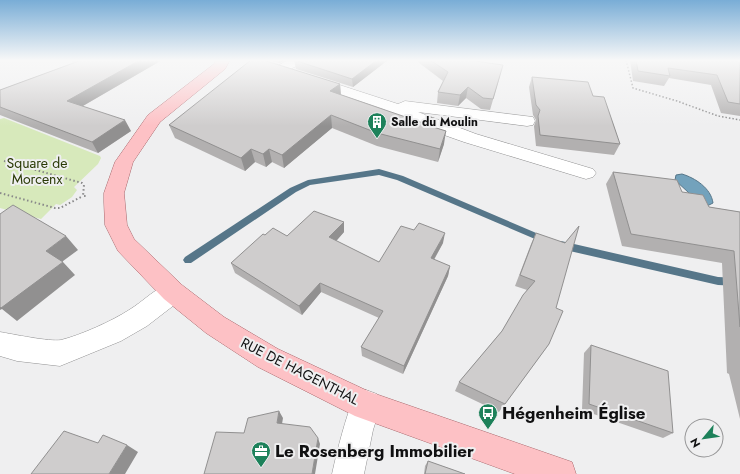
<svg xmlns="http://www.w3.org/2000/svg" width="740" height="474" viewBox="0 0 740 474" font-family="Jost,sans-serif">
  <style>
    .green { fill: #d7e9bb }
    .water { fill: #73a2bc; stroke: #567689 }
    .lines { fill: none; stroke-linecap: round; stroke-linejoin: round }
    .stream { fill: #567689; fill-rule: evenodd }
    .minor-casing { stroke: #919192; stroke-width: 1 }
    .major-casing { stroke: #a9686d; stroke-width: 1 }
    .path-far1 { stroke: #888889; stroke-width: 1.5; stroke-dasharray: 1.5 2; stroke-linecap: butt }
    .path { stroke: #888889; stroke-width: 2; stroke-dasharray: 1.5 2.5; stroke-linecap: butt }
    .minor { fill: #fff; fill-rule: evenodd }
    .major { fill: #fdc1c5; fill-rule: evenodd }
    .wall { fill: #b2b0b0 }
    .shaded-wall { fill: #919090 }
    .building { fill: #cfcdcd; stroke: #919090 }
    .labels { text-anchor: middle; stroke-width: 4; stroke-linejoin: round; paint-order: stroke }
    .far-poi-label { font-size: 12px; font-weight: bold; fill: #111112; stroke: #efeff0; text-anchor: start }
    .park-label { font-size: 14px; fill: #2a3a06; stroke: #efeff0 }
    .street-label { font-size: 14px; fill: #111112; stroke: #efeff0 }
    .near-poi-label { font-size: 17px; font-weight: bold; fill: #111112; stroke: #efeff0; text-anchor: start }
  </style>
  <rect width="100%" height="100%" fill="#efeff0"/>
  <path class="green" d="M4 118 100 156 101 158 98 164 74 187 77 190 72 197 60 205 56 204 41 219 0 208V119Z"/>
  <path class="water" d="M682 174C695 178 711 188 713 203L707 206 691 198 689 193 675 180 676 175Z"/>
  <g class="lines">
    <path class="stream" d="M379 169 403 176 548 238 550 240 548 242H542L397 180 379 175 310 185 296 192 191 263H185L183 260 185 257 290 188 308 180Z
      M561 241 718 277 740 278V286L718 285 561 249 558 247 556 245 558 243Z"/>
    <g class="minor-casing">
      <path id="minor" d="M288 60H329L331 62 329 65C319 67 306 63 297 66 288 69 286 75 276 73L274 70 276 67Z
        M312 76 398 104 405 101 533 117 535 121 533 125 527 126 418 112 476 134 593 169 596 173 593 177 586 179 464 142 430 130 383 109 307 83 305 80 307 77Z
        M173 282 182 285 185 292 182 299 147 326 121 341 60 366 17 361 0 356V332C12 334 50 342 61 340 81 335 112 321 129 310 144 301 156 287 173 282Z
        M366 390 377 394 381 405 373 430 364 474H332C338 447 345 420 355 394Z"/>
    </g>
    <g class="major-casing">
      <path id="major" d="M216 60H230L225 69 160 122 133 162 124 193 127 225 134 239 182 285 224 317 278 349 370 392 572 462 576 474H515L355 416 258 367 206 333 164 299 118 251 105 225 104 202V193L115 162 148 115 214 64Z"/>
    </g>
    <path class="path-far1" d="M626 60 633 88 677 101 718 116 740 120"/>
    <path class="path" d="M4 161 82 183 84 185 83 196H87
      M0 193 55 208H60L83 196"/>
    <use href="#minor" class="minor"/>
    <use href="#major" class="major"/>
  </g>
  <path class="wall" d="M71 60H162L83 106 131 131 98 153 0 115V90L73 63Z
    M267 60H286L279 63Z
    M294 60H388L353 87 296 69Z
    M419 60H468L500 76 490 110 481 109 466 98 458 106 437 103 438 92 443 81 418 62Z
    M630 60H740V116L721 113 711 85 669 78 664 86 633 81Z
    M532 77 593 96 620 144 614 155 536 146 534 126 536 120 533 115 529 87Z
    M340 84 341 95 423 123 436 119 435 128 444 144 438 162 377 146 332 128 284 168 272 162 266 167 255 162 245 171 175 138 169 125Z
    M613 172 682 192 709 207 740 212V419L729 374 727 373 722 263 622 246 606 184Z
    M344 232 336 241 379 262 443 243 434 260 450 266 448 276 403 374 362 356 361 347 379 318 321 292 302 315 235 273 231 263 265 235 287 236Z
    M536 233 556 308 549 344 499 412 455 391 459 382 502 331 527 290 515 286 531 244Z
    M591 345 673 433 663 438 582 410 584 353Z
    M428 461 465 474H424L425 466Z"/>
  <path class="shaded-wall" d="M140 60H162L74 111 67 101Z
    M278 60H286L279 63Z
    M377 60H388L353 87 352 79Z
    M340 84 341 97 330 91Z
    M468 87 466 98 458 106 460 95Z
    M331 115 332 128 284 168 282 155Z
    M436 119 435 132 430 126Z
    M125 120 131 131 98 153 92 142Z
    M446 131 444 144 438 162 440 149Z
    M251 149 255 162 245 171 241 158Z
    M269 149 272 162 266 167 263 154Z
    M344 222V232L331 247 329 237Z
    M445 233 443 243 429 268 431 258Z
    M66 236 78 250 59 264 46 251Z
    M63 262 75 275 17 321 2 309 0 310V307Z
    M450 266 448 276 403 374 404 366Z
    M320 283 321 292 302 315 299 306Z
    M279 411 283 418 281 430 277 423Z
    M318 438 320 444 315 474H312Z
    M127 445 138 452 125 474H109Z"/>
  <path class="building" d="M78 60H140L67 101 125 120 92 142 0 107V90L79 61Z
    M251 60H263L340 84 330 91 423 123 427 116 436 119 430 126 446 131 440 149 377 133 331 115 282 155 269 149 263 154 251 149 241 158 169 125Z
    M294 60H377L352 79Z
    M430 60H468L503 65 493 99 483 98 468 87 460 95 438 92 448 72Z
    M636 60H740V104L728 102 717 75 668 68 670 76 638 71Z
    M532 77 588 82 593 96 604 97 620 144 540 135 538 116 540 110 536 105Z
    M613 172 677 180 682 192 703 195 709 207 740 212V327L734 251 631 234Z
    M13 205 66 236 46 251 63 262 1 308 0 307V214Z
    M314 211 344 222 329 237 379 262 401 226 414 230 419 223 445 233 431 258 450 266 404 366 361 347 383 311 320 283 299 306 231 263 263 234 265 235 273 228 287 236Z
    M579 226 556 308 563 311 549 344 505 404 459 382 502 331 523 295 535 281 520 275 536 233 565 243Z
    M591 345 668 371 673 433 589 404Z
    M279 411 277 423 310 427 318 438 312 474H204L216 432 244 433 248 418Z
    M64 431 98 443 103 435 127 445 109 474H31Z
    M428 461 465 474H425Z"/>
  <linearGradient id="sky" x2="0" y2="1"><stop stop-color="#79add6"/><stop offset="0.48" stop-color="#f8f8f8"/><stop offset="1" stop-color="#f8f8f8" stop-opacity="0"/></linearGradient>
  <rect width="740" height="126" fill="url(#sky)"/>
  <defs>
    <g id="building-pin" transform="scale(1)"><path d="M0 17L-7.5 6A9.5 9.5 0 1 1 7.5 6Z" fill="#1d815a" stroke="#efeff0"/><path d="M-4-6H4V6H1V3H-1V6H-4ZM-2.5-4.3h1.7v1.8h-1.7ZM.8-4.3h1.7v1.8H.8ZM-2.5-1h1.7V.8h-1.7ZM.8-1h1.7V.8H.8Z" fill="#fff"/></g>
    <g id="bus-pin" transform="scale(1)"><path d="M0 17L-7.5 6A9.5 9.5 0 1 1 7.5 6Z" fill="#1d815a" stroke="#efeff0"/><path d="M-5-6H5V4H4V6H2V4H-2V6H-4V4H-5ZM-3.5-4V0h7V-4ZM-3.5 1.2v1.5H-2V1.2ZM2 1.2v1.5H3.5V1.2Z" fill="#fff"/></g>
    <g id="office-pin" transform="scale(1)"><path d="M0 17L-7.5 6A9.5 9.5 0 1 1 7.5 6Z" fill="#1d815a" stroke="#efeff0"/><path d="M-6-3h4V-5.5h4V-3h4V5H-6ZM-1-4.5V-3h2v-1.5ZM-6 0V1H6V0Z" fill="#fff"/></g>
  </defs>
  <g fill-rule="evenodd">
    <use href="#building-pin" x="377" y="122"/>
    <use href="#bus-pin" x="488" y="413"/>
    <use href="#office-pin" x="261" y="451"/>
  </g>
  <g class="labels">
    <g class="far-poi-label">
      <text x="391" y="126">Salle du Moulin</text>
    </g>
    <g class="park-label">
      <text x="37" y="168">Square de<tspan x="37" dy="16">Morcenx</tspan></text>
    </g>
    <g class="street-label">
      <text transform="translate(300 371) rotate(27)" y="5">RUE DE HAGENTHAL</text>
    </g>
    <g class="near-poi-label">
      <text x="502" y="419">Hégenheim Église</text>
      <text x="275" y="457">Le Rosenberg Immobilier</text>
    </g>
  </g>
  <g transform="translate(704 438) rotate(241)"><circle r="19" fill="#efeff0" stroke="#969697"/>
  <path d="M0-3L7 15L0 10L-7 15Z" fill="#1d815a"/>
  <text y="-6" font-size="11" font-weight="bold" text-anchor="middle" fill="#111112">N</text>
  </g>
</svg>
